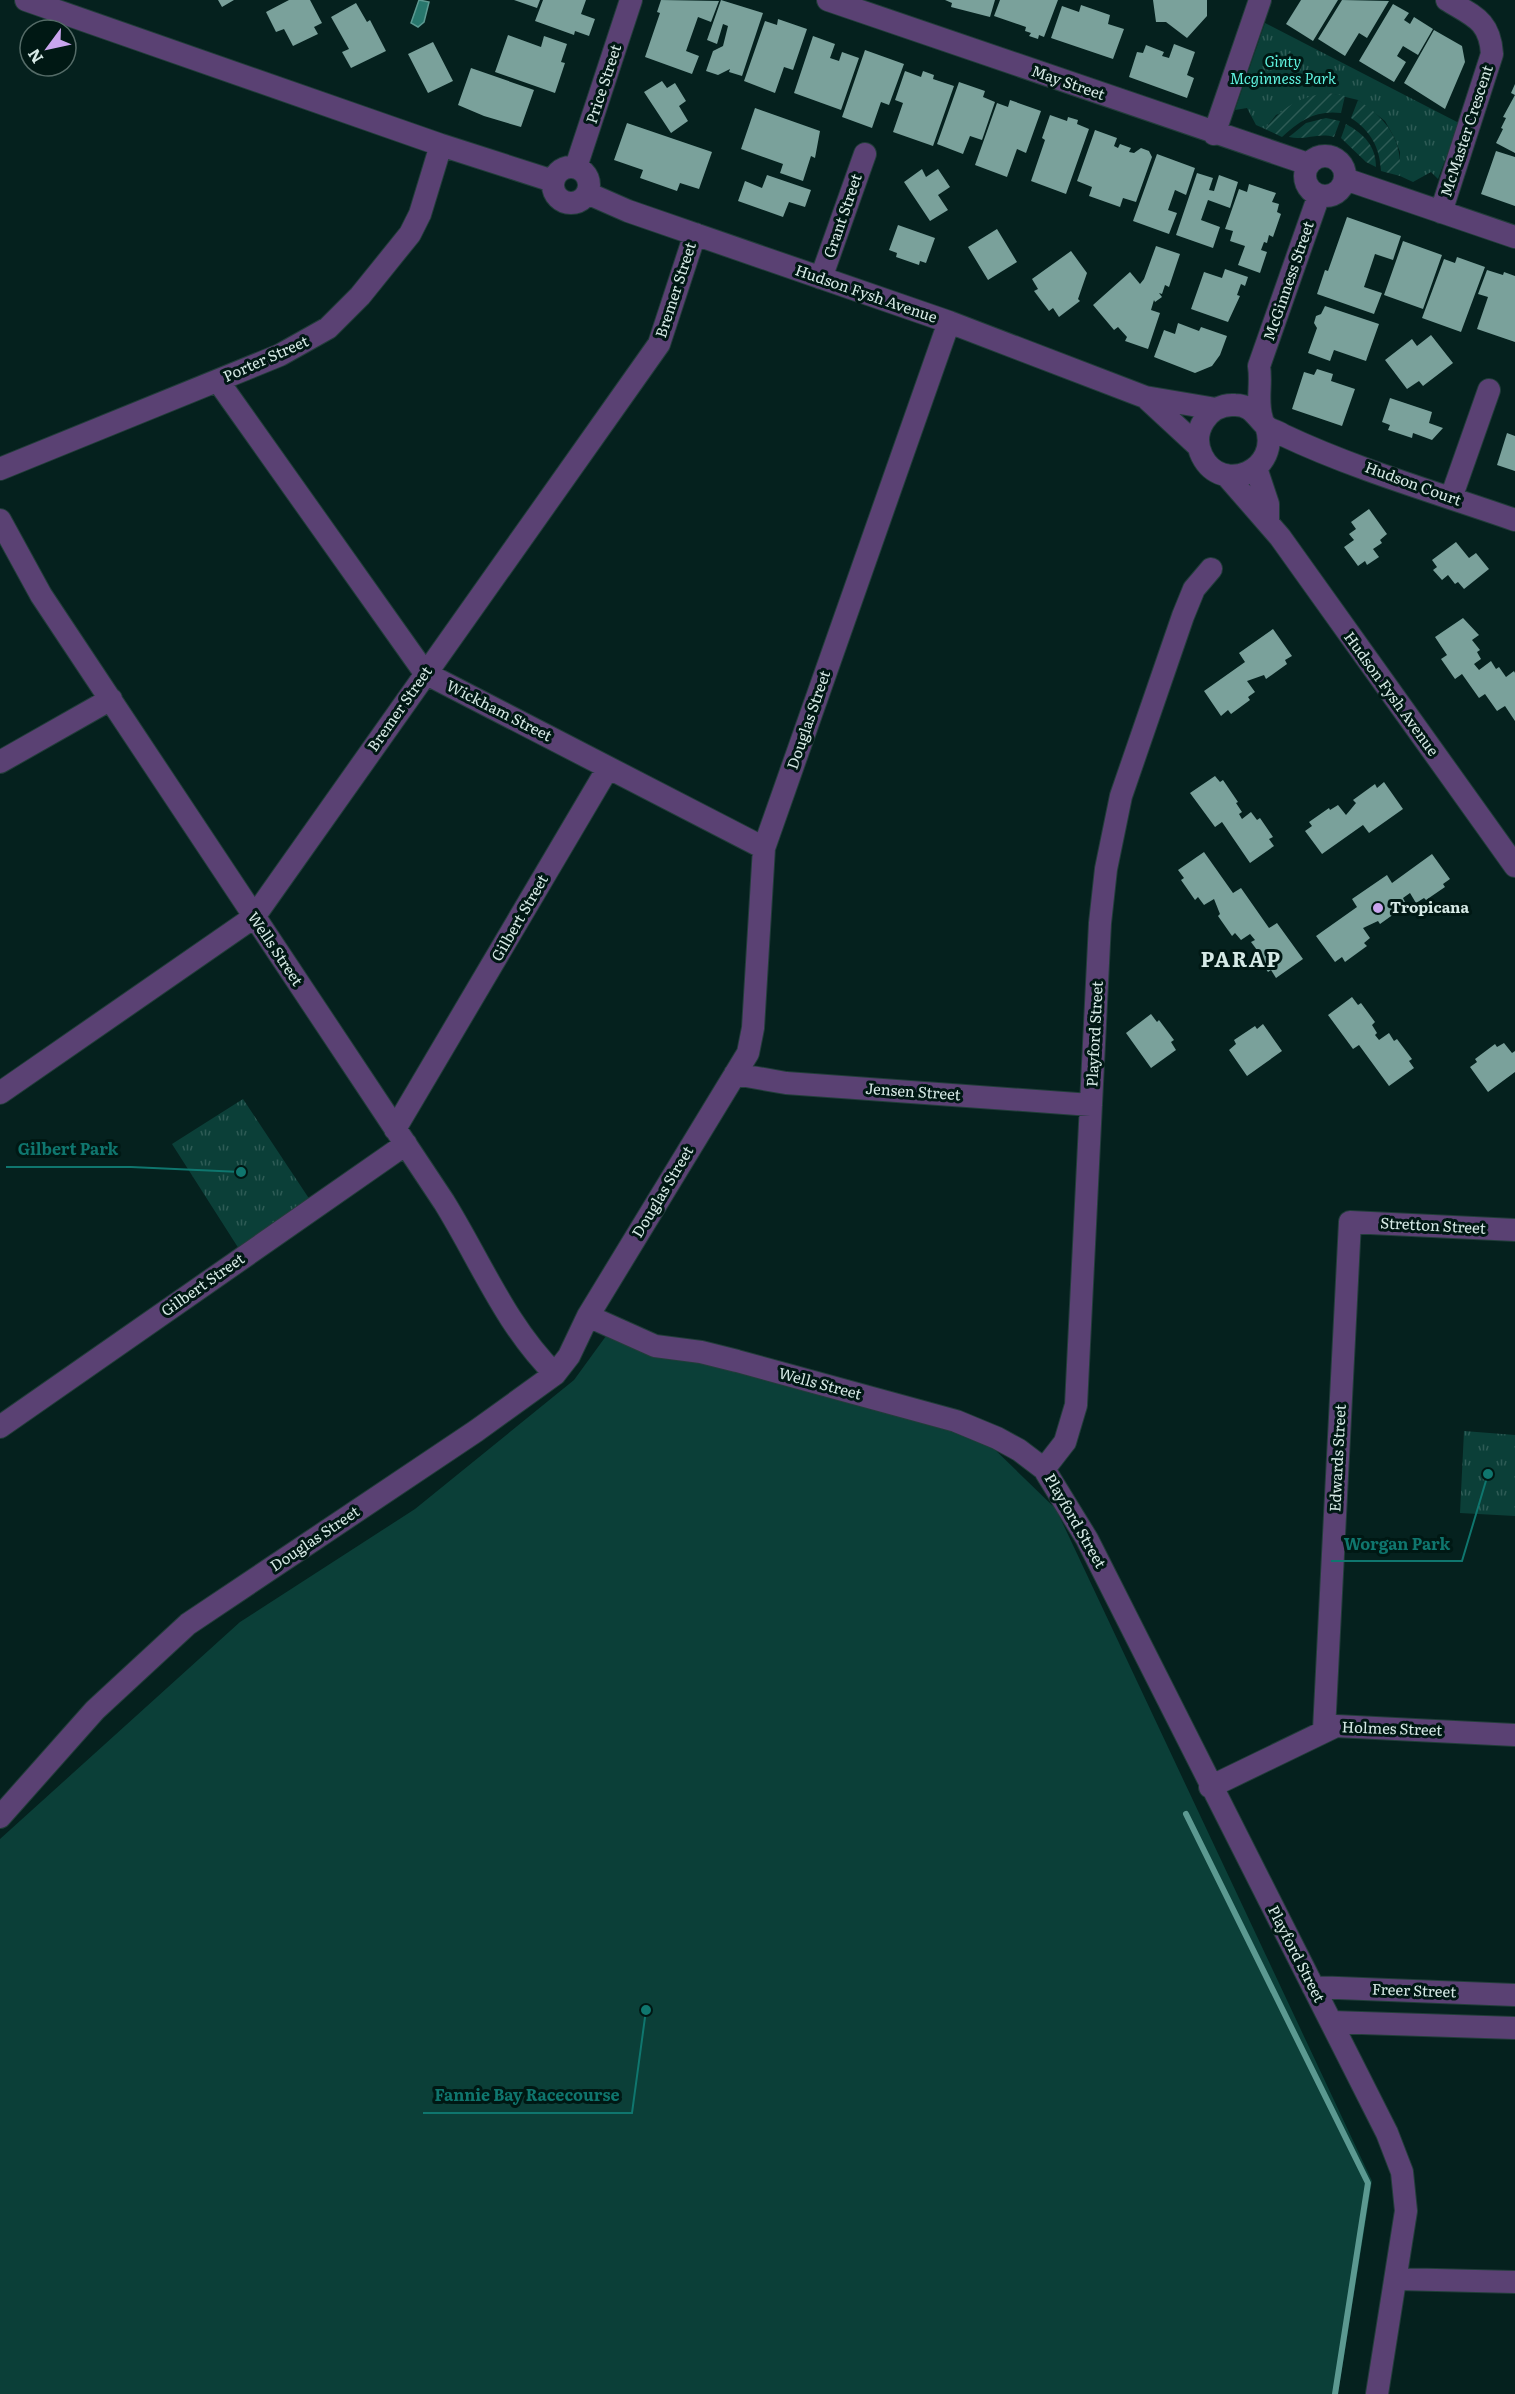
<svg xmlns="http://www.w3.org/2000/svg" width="1515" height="2394" viewBox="0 0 1515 2394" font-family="Literata,serif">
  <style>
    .grass { fill: url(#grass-tufts) }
    .garden { fill: url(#garden-furrows) }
    .pitch { fill: #0b3f38 }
    .water { fill: #28776d; stroke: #5c9991; stroke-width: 1.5 }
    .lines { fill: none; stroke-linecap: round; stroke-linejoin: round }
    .stream { stroke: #5c9991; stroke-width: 6 }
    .building { fill: #7aa19b }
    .minor-casing { stroke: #223d3a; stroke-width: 24 }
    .minor { stroke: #5a4173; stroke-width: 22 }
    .poi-dot { fill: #c9a5ee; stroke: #001814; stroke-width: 2 }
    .labels { text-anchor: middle; stroke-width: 6; stroke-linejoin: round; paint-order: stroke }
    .park-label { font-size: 15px; font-style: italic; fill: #5ef1de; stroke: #001814 }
    .street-label { font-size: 15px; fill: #d5e9e5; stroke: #001814 }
    .poi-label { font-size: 15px; font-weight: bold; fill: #d5e9e5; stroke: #001814; text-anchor: start }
    .district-label { font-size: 21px; font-weight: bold; letter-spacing: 1.5px; fill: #d5e9e5; stroke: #001814 }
    .leader { fill: none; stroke: #0f766e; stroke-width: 2 }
    .callout-dot { fill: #0f766e; stroke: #001814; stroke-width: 2 }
    .callout-label { font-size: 16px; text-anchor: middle; font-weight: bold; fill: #0f766e; stroke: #001814; stroke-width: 6; stroke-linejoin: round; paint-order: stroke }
  </style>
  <defs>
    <pattern id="grass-tufts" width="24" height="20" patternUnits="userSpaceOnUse" patternTransform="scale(1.5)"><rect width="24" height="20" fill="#0b3f38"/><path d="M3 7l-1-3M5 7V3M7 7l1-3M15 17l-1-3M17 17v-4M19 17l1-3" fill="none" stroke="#2e5b55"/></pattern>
    <pattern id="garden-furrows" width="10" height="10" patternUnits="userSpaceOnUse" patternTransform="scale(1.5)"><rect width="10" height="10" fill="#0b3f38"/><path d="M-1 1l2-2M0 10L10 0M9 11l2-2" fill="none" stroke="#2e5b55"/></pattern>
  </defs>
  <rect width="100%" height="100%" fill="#05211e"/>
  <path class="grass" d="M1265 23 1459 123 1438 179 1431 172 1413 182 1400 176V152L1394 137 1385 121 1358 100 1329 93 1276 115 1265 129 1256 125 1247 108 1235 110Z
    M243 1099 310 1200 239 1249 172 1144Z
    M1464 1431 1515 1435V1516L1460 1513Z"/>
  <path class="garden" d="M1329 93 1345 96 1341 113C1316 110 1300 120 1282 137L1265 129C1282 107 1302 95 1329 93Z
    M1358 100C1387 119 1403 140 1400 176L1381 171C1380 148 1371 131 1351 118Z
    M1326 118 1340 121 1334 137C1318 132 1305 141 1289 137L1306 123Z
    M1346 124C1364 134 1376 146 1376 167L1366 162 1341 138Z"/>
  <path class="pitch" d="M606 1336 986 1441 1056 1509 1372 2181 1338 2394H0V1839L240 1622 415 1509 574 1380Z"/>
  <path class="water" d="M419 0 429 2 424 22 418 27 411 23Z"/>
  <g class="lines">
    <path class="stream" d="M1186 1814 1368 2183 1335 2394"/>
  </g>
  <path class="building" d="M218 0H234L222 7Z
    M289 0H310L322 23 314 27 318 34 293 46 284 29 276 32 266 12Z
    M514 0H540L537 8Z
    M543 0H586L581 14 595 19 589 36 575 31 574 35 535 21Z
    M661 0 719 1 711 22 698 17 686 51 699 56 692 74 645 57 660 13 657 12Z
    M721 0 763 13 742 76 729 72 730 69 718 75 706 71 713 51 723 46 728 26 723 24 717 44 707 40Z
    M945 0H995L990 17 951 7 952 3Z
    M1000 0H1058L1044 37 1039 35 1038 39 1029 36 1031 33 1025 31 1026 27 994 16Z
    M1153 0H1207V16L1187 38 1166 22H1156Z
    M1301 0H1338L1313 41 1286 24Z
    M1342 0 1389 1 1367 38 1359 33 1345 56 1318 39Z
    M356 3 367 22 370 20 386 51 351 68 342 52 349 49 331 17Z
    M1393 4 1409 13 1404 20 1410 24 1414 17 1433 29 1418 55 1403 46 1397 56 1406 62 1394 82 1359 61Z
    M1081 5 1110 15 1108 24 1124 29 1113 59 1051 38 1062 6 1079 12Z
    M778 19 807 29 793 70 784 67 775 93 744 81 765 21 777 25Z
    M1434 30 1462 46 1465 62 1445 109 1404 83Z
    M508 35 541 47 544 36 567 44 561 62 565 63 555 93 495 72Z
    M813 36 835 44 830 58 839 61 842 52 859 58 841 110 794 93Z
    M433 42 453 81 428 93 408 54Z
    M1174 44 1195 52 1187 75 1194 78 1187 98 1129 77 1137 52 1143 53 1146 45 1164 52 1162 56 1169 58Z
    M865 50 904 64 889 105 881 102 872 128 842 117Z
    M471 68 534 90 521 127 484 116 458 105Z
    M905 71 921 77 923 71 934 75 933 79 954 86 933 146 893 132 903 103 895 100Z
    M662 81 667 88 675 83 686 101 679 106 688 121 671 133 644 92Z
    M959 82 985 91 983 97 995 102 982 140 970 136 963 154 937 144Z
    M1515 84V153L1496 143 1503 129 1501 128 1506 118 1503 117 1515 95 1511 93Z
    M1010 100 1041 111 1026 153 1017 149 1007 177 975 165 997 103 1008 107Z
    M755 108 820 131 815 158 811 156 803 181 780 173 783 164 741 149Z
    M1050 115 1067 121 1068 117 1078 120 1077 124 1089 129 1066 194 1031 181 1045 140 1042 138Z
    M627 123 712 152 699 189 680 183 677 191 640 178 643 170 614 160Z
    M1095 130 1117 138 1114 146 1118 148 1120 144 1131 148 1129 152 1134 153 1141 148 1149 151 1152 157 1136 202 1123 198 1120 207 1089 196 1092 187 1077 181Z
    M1496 151 1515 157V206L1481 194Z
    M1157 154 1195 168 1186 195 1175 190 1168 210 1177 213 1169 234 1133 221Z
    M922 169 926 177 938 169 950 187 938 195 948 210 930 221 904 182Z
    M1197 173 1213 178 1209 190 1214 191 1219 175 1238 182 1230 208 1208 200 1201 220 1220 227 1213 248 1176 235Z
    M767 175 811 190 805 207 789 202 783 217 738 201 745 181 762 188Z
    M1249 184 1276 193 1272 202 1279 204 1277 212 1281 214 1273 237 1269 235 1267 243 1264 242 1261 250 1267 252 1260 273 1238 265 1245 246 1230 241 1233 231 1225 229 1239 189 1247 192Z
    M1347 217 1401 236 1393 260 1375 254 1364 287 1382 293 1374 314 1317 294 1325 270 1328 271Z
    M898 225 935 238 926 263 920 261 919 265 896 257 897 253 889 250Z
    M997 229 1017 262 988 280 968 247Z
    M1403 241 1442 255 1423 309 1384 295Z
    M1156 246 1180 254 1169 287 1165 285 1162 294 1159 293 1162 297 1155 302 1154 300 1151 310 1160 313 1148 349 1125 341 1127 337 1118 327 1114 330 1093 305 1130 272 1140 284 1144 279Z
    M1071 251 1087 273 1078 299 1080 301 1059 317 1053 308 1049 311 1034 291 1038 289 1032 279Z
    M1457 257 1485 267 1461 332 1422 318 1444 259 1455 263Z
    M1225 269 1248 277 1245 286 1241 284 1237 295 1240 296 1228 322 1191 309 1204 272 1222 278Z
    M1487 270 1503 275 1504 272 1515 276V342L1477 329 1488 297 1478 294Z
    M1325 306 1379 324 1366 361 1334 350 1330 361 1308 353 1317 328 1314 323 1316 316 1321 314Z
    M1178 323 1199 331 1201 327 1227 336 1220 355 1212 366 1195 373 1154 357 1164 330 1175 334Z
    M1431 335 1453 363 1423 386 1419 381 1407 389 1385 360 1412 339 1417 346Z
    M1317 369 1333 374 1331 381 1355 389 1342 426 1292 409 1304 372 1314 375Z
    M1390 398 1432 412 1429 423 1443 428 1432 440 1413 433 1412 438 1388 430 1390 425 1382 422Z
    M1507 433 1515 436V471L1497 465Z
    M1369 509 1387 534 1380 540 1382 543 1373 549 1379 557 1367 565 1365 561 1358 566 1344 547 1354 540 1349 534 1356 529 1351 522Z
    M1456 542 1469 558 1476 553 1489 569 1464 589 1458 582 1455 584 1448 575 1442 580 1433 570 1437 567 1432 560Z
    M1463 618 1479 635 1472 640 1480 650 1477 652 1481 659 1474 664 1479 670 1491 661 1496 669 1499 667 1506 677 1514 671 1515 673V721L1505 706 1497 711 1485 694 1479 698 1462 674 1455 679 1441 659 1447 655 1435 637Z
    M1273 629 1292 656 1285 660 1287 664 1266 679 1264 675 1247 681 1255 692 1248 697 1250 700 1231 714 1228 710 1221 716 1204 691 1245 662 1239 653Z
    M1215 776 1220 782 1223 780 1238 802 1236 803 1242 812 1239 814 1242 819 1251 812 1257 820 1260 818 1273 837 1269 839 1274 846 1250 863 1222 822 1215 827 1190 793Z
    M1384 782 1403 809 1369 833 1363 825 1322 854 1305 831 1312 826 1309 822 1329 808 1330 810 1338 805 1346 815 1356 803 1353 800 1375 784 1377 788Z
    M1204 852 1233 893 1241 888 1269 928 1277 923 1303 959 1276 978 1271 970 1268 972 1254 951 1257 950 1251 942 1255 940 1250 934 1241 940 1235 933 1232 936 1218 916 1220 914 1214 899 1204 905 1198 897 1195 900 1181 880 1184 878 1178 870Z
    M1432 854 1450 879 1443 884 1445 887 1426 900 1424 898 1416 903 1410 893 1403 898 1405 902 1399 907 1401 909 1380 924 1378 921 1363 928 1370 938 1364 943 1367 946 1345 962 1342 957 1335 962 1316 936 1357 907 1352 899 1387 875 1392 883Z
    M1352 997 1358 1005 1361 1003 1375 1022 1372 1025 1377 1033 1375 1035 1379 1040 1389 1033 1394 1041 1397 1039 1412 1059 1409 1061 1414 1068 1389 1086 1359 1045 1353 1049 1328 1015Z
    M1151 1014 1157 1022 1159 1020 1174 1040 1171 1042 1176 1050 1151 1068 1126 1033Z
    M1263 1024 1282 1051 1247 1076 1229 1050 1236 1044 1234 1040 1255 1026 1257 1029Z
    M1504 1043 1512 1053 1515 1051V1072L1488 1092 1470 1067 1477 1062 1475 1059 1495 1044 1497 1047Z"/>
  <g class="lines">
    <g class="minor-casing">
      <path id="minor" d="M26 0 441 145 553 181
        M828 0 1308 164
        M1214 134 1260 0
        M1305 176a20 20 0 1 1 40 0a20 20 0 1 1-40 0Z
        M553 185a18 18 0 1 1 36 0a18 18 0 1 1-36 0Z
        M576 167 631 0
        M1345 179 1515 237
        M587 193 628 211 949 322 1145 397 1216 409
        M1441 212 1492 54C1490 20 1473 16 1447 0
        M821 278 865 154
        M218 381 425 673 764 848
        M1145 397 1199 447
        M1262 419C1256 401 1262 385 1259 366L1319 195
        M1266 426C1282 470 1222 496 1202 456 1190 432 1208 403 1235 405 1252 405 1256 417 1267 427 1271 430 1279 432 1283 435 1357 470 1438 493 1515 520
        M1256 468 1268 504V520
        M0 469 280 355 328 328 360 296 410 234 420 214 441 145
        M1226 475 1280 537 1515 866
        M1451 498 1489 390
        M0 520 41 595 444 1202C480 1260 506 1326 555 1374
        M0 762 111 699
        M735 1074 786 1083 1091 1105
        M0 1093 254 917 659 344 695 234
        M395 1129 608 768
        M588 1316 655 1346 701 1352 737 1361 956 1421 997 1438 1019 1450 1044 1469 1087 1539 1387 2133 1402 2172 1406 2211 1377 2394
        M0 1427 406 1144
        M1044 1469 1065 1442 1076 1405 1100 923 1106 869 1121 796 1183 616 1194 589 1211 569
        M1324 1730 1350 1222 1515 1230
        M1210 1787 1336 1726 1515 1735
        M0 1817 95 1710 188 1624 476 1431 555 1374 569 1356 588 1316 748 1053 753 1028 764 848 949 322
        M1313 1987 1515 1995
        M1331 2022 1515 2028
        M1397 2279 1515 2282"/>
    </g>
    <use href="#minor" class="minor"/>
  </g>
  <circle class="poi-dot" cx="1378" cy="908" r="6"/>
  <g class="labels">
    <g class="park-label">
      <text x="1283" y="67">Ginty<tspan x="1283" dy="17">Mcginness Park</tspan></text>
    </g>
    <g class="street-label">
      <text transform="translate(1068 83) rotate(19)" y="5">May Street</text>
      <text transform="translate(604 84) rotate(-72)" y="5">Price Street</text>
      <text transform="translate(1467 131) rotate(-72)" y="5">McMaster Crescent</text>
      <text transform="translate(843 216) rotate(-71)" y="5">Grant Street</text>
      <text transform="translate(1289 281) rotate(-71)" y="5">McGinness Street</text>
      <text transform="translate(676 290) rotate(-72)" y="5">Bremer Street</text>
      <text transform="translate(866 294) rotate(19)" y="5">Hudson Fysh Avenue</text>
      <text transform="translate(266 359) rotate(-24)" y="5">Porter Street</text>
      <text transform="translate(1413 484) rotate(20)" y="5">Hudson Court</text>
      <text transform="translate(1391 694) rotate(54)" y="5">Hudson Fysh Avenue</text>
      <text transform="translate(400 709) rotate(-55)" y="5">Bremer Street</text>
      <text transform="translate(499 711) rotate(27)" y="5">Wickham Street</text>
      <text transform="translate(809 720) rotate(-71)" y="5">Douglas Street</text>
      <text transform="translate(520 918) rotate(-60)" y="5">Gilbert Street</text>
      <text transform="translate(275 949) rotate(56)" y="5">Wells Street</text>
      <text transform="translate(1095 1034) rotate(-87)" y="5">Playford Street</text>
      <text transform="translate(913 1092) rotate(4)" y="5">Jensen Street</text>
      <text transform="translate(663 1192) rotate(-59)" y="5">Douglas Street</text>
      <text transform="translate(1433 1226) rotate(3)" y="5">Stretton Street</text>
      <text transform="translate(203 1285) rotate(-35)" y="5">Gilbert Street</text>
      <text transform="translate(820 1384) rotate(15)" y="5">Wells Street</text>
      <text transform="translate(1338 1458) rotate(-87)" y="5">Edwards Street</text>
      <text transform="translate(1075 1521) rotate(60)" y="5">Playford Street</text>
      <text transform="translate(315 1539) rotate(-34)" y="5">Douglas Street</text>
      <text transform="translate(1392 1729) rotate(2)" y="5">Holmes Street</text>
      <text transform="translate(1296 1954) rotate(63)" y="5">Playford Street</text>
      <text transform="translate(1414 1991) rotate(2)" y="5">Freer Street</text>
    </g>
    <g class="poi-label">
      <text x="1390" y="913">Tropicana</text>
    </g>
    <g class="district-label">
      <text x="1241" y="967">PARAP</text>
    </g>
  </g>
  <path class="leader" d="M241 1172L131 1167H6M1488 1474L1462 1561H1331M646 2010L632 2113H423"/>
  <g class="callout-dot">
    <circle cx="241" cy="1172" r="6"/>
    <circle cx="1488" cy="1474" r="6"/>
    <circle cx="646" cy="2010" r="6"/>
  </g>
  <g class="callout-label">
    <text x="68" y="1155">Gilbert Park</text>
    <text x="1397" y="1550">Worgan Park</text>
    <text x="527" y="2101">Fannie Bay Racecourse</text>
  </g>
  <g transform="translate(48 48) rotate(237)"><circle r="28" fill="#001814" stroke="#556c68" stroke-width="1.5"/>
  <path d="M0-4.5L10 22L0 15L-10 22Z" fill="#c9a5ee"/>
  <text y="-9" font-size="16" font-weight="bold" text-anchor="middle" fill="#d5e9e5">N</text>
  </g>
</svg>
